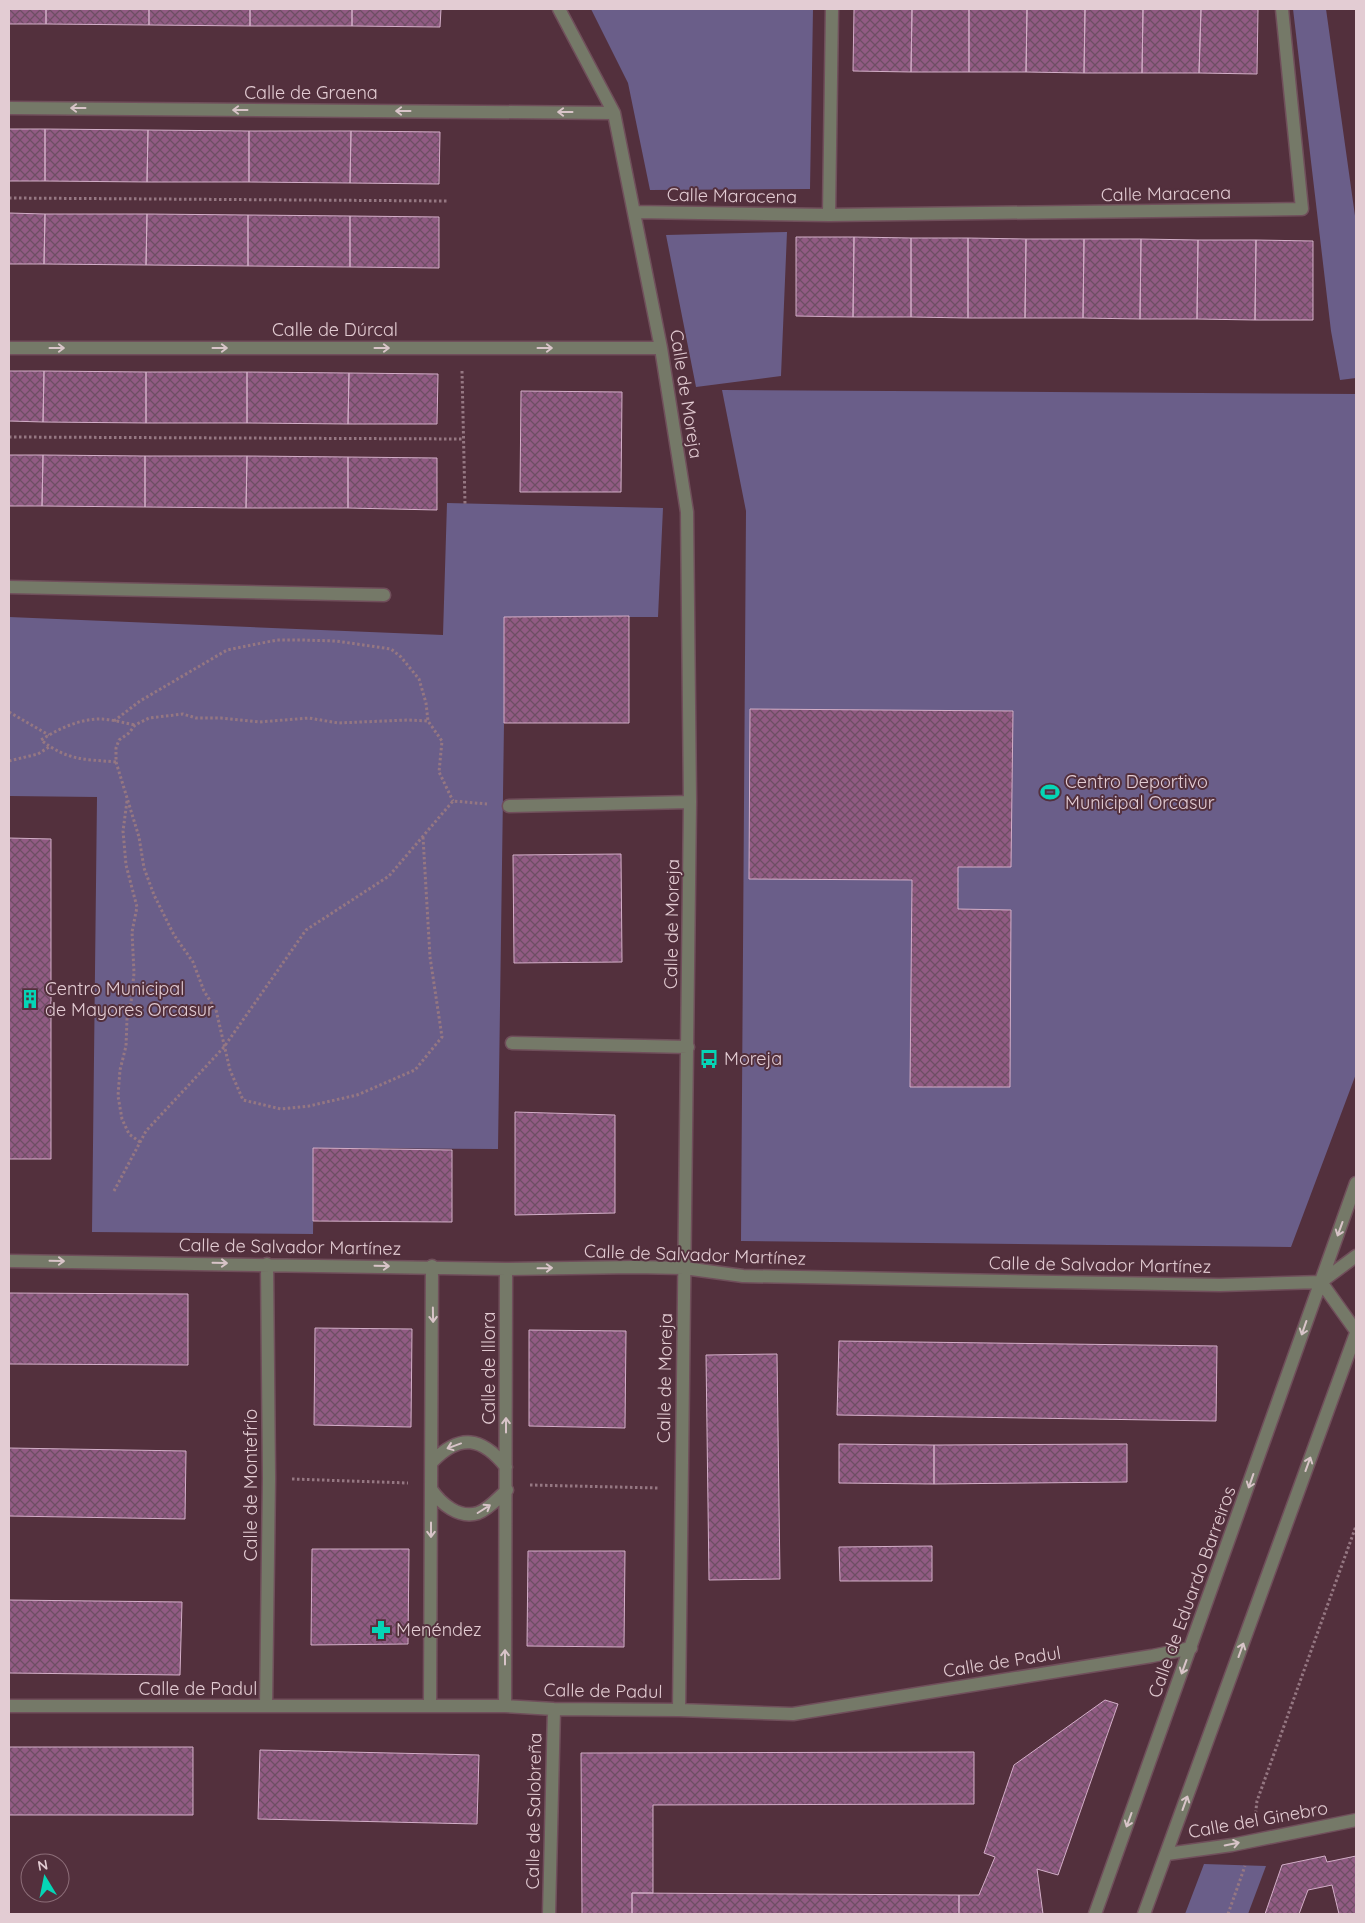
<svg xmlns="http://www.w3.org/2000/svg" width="1365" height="1923" viewBox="0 0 1365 1923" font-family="Quicksand,sans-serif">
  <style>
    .green { fill: #6a5e89 }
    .building { fill: url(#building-cross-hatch); stroke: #d2aec7 }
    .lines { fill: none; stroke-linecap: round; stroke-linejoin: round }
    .minor-casing { stroke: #704f5b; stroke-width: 15 }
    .path { stroke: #957782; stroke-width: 3; stroke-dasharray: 2.5 2.5; stroke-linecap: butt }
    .minor { stroke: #757968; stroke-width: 12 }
    .oneway { stroke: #d8c4c8 }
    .labels { text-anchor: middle; stroke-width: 4; stroke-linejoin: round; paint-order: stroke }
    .street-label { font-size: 18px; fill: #e3ccd3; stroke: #53303d }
    .poi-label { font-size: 18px; fill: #e3ccd3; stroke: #53303d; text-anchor: start }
  </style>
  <defs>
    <pattern id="building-cross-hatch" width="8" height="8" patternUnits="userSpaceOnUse" patternTransform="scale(1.25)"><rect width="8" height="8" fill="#915b83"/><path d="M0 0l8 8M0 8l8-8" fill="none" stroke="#6e4e64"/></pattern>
  </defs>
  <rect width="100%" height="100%" fill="#53303d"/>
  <path class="green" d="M591 9H813L810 189 650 190 628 83Z
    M1293 9H1326L1356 223V378L1340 380 1331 331Z
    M787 232 781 376 696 387 666 235Z
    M722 390 1356 394V1074L1291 1247 741 1241 746 511Z
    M447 503 663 508 658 617H504V723L498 1149 314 1148 313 1234 92 1232 97 797 9 796V617L443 635Z
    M1204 1864 1266 1866 1248 1914H1185Z"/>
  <path class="building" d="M9 9H46V24H9Z
    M46 9H149V25L46 24Z
    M149 9H250V26L149 25Z
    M250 9H352V26H250Z
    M352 9H441L440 27 352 26Z
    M854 9H912L911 72 853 71Z
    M912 9H969V72H911Z
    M969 9H1027L1026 72H969Z
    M1027 9H1085L1084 73 1026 72Z
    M1085 9H1143L1142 73H1084Z
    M1143 9H1201L1199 73H1142Z
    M1201 9H1258L1257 74 1199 73Z
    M9 129H45V181H9Z
    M45 129 148 130 147 182 45 181Z
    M148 130 249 131V182H147Z
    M249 131H351L350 183 249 182Z
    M351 131 440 132 439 184 350 183Z
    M9 213 45 214 44 264H9Z
    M45 214H147L146 265 44 264Z
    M147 214 248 215V266L146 265Z
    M248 215 350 216V267L248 266Z
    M350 216 439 217V268L350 267Z
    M796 237H854L853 317 796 316Z
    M854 237 911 238V317H853Z
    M911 238H968V318L911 317Z
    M968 238 1026 239 1025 318H968Z
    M1026 239H1084L1083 318H1025Z
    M1084 239H1141L1140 319 1083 318Z
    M1141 239 1198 240 1197 319H1140Z
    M1198 240H1256L1255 320 1197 319Z
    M1256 240 1313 241V320H1255Z
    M9 371H44L43 422 9 421Z
    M44 371 146 372V423L43 422Z
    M146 372H247V423H146Z
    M247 372 349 373 348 424 247 423Z
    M349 373 438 374 437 424H348Z
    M521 391 622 392 621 492H520Z
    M9 455H43L42 506H9Z
    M43 455 145 456V507L42 506Z
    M145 456H247L246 508 145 507Z
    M247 456 348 457V508H246Z
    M348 457 437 458V510L348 508Z
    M629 616V723H504V617Z
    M750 709 1013 711 1011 867H958V909L1011 910 1010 1087H910L912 880 749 879Z
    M9 838 51 839V1159H9Z
    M621 854 622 962 514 963 513 855Z
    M515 1112 615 1115V1213L515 1215Z
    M313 1148 452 1150V1222L313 1221Z
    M9 1293 188 1294V1365L9 1364Z
    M315 1328 412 1329 411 1427 314 1425Z
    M529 1330 626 1331 625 1428 529 1426Z
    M839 1341 1217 1346 1216 1421 837 1415Z
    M777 1354 780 1579 709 1580 706 1355Z
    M839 1444 934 1445V1484L839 1483Z
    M1127 1444V1482L934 1484V1445Z
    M9 1448 186 1451 185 1519 9 1516Z
    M932 1546V1581H840L839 1547Z
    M312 1549H409L408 1644 311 1645Z
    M528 1551H625L624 1647 527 1646Z
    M9 1600 182 1602 180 1675 9 1673Z
    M1105 1700 1118 1704 1058 1875 1037 1869 1043 1914H959V1895H979L995 1857 984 1853 1014 1765Z
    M9 1747H193V1815H9Z
    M260 1750 479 1755 477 1824 258 1819Z
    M974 1752V1804L653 1805V1893H632V1914H582L581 1753Z
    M1325 1856 1327 1862 1356 1856V1914H1339L1332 1885 1308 1890 1299 1914H1265L1282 1865Z
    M632 1893 959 1895V1914H632Z"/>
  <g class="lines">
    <g class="minor-casing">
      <path id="minor" d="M559 9 614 113 661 348 687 512 690 802 679 1710
        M9 108 614 113
        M635 212 829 215 1302 209 1282 9
        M829 215 832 9
        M9 348H661
        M9 587 384 595
        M509 806 690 802
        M512 1043 688 1047
        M9 1261 506 1269 634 1267 684 1268 743 1276 1220 1285 1321 1282
        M1321 1282 1356 1331
        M1321 1282 1356 1256
        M432 1462C460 1433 482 1437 506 1467
        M431 1489C441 1504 459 1519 478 1513 489 1509 498 1498 507 1490
        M9 1706H505L554 1709 679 1710 793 1714 1152 1656 1191 1648
        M266 1706 269 1478 267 1264
        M430 1706 432 1266
        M505 1706 506 1269
        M1167 1854 1232 1845 1356 1820
        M549 1914 554 1709
        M1095 1914 1356 1183
        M1144 1914 1356 1333"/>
    </g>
    <path class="path" d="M9 198 447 201
      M462 371 465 504
      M9 437 464 439
      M9 712 49 735
      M114 721 140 701 227 650 277 640H302L336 641 391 649 401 657 419 679 426 703 428 721
      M9 761 38 754 49 747
      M116 762C84 759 68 761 41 740 58 729 79 719 100 719 111 719 124 723 135 725
      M127 801 123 831 126 865 137 907 132 932 134 973 131 1003 127 1019 126 1046 120 1070 118 1096 122 1119 129 1134 140 1142
      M423 837 430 957 442 1037 415 1070 357 1095 309 1106 281 1109 243 1100 230 1070 216 1010 204 991 193 962 174 935 154 895 144 868 139 837 116 762V748L119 740 129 733 135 725 149 718 183 714 196 718H221L259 722 309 718 338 723 408 720 428 721 442 741 439 772 453 801
      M114 1191 146 1131 224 1047 306 930 389 876 453 801 487 804
      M292 1479 408 1483
      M530 1485 658 1488
      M1255 1818 1257 1801 1356 1526
      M1228 1914 1245 1866"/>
    <use href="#minor" class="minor"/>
  </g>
  <defs><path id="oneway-shaft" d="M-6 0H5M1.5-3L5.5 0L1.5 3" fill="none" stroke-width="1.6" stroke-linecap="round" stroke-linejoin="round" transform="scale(1.25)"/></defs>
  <g class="oneway">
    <use href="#oneway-shaft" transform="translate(78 108) rotate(-180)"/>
    <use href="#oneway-shaft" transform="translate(240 110) rotate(-180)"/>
    <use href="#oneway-shaft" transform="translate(403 111) rotate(-180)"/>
    <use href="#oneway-shaft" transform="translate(565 112) rotate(-180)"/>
    <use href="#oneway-shaft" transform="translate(57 348)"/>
    <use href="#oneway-shaft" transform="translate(220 348)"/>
    <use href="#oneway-shaft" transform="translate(382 348)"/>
    <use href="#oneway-shaft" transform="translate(545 348)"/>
    <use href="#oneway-shaft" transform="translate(1340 1229) rotate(110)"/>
    <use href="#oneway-shaft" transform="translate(57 1261) rotate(1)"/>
    <use href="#oneway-shaft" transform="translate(220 1263) rotate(1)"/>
    <use href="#oneway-shaft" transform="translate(382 1266) rotate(1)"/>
    <use href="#oneway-shaft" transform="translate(545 1268) rotate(-1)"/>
    <use href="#oneway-shaft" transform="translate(433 1315) rotate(89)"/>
    <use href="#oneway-shaft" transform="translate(1304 1328) rotate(109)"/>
    <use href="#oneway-shaft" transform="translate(506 1425) rotate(-90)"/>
    <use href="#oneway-shaft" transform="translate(454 1446) rotate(160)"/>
    <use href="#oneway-shaft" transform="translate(1308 1464) rotate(-70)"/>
    <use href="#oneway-shaft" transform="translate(1251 1481) rotate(109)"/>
    <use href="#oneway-shaft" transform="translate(484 1509) rotate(-32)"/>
    <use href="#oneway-shaft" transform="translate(431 1530) rotate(90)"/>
    <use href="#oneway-shaft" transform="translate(1241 1650) rotate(-70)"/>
    <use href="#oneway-shaft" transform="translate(505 1657) rotate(-90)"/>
    <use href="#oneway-shaft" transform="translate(1184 1667) rotate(110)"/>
    <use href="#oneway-shaft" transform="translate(1185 1803) rotate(-70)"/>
    <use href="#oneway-shaft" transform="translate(1129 1820) rotate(110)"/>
    <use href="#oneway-shaft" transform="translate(1232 1844) rotate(-11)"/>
  </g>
  <defs>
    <g id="stadium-bare" transform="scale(1.5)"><path d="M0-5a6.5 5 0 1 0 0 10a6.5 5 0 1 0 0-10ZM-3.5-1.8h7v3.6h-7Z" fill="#05d5b6" stroke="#53303d" stroke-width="2.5" paint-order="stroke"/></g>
    <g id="building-bare" transform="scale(1.5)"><path d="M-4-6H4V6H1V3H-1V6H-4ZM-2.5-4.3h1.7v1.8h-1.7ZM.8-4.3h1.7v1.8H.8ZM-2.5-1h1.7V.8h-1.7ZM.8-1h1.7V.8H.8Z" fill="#05d5b6" stroke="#53303d" stroke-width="2.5" paint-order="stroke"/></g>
    <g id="bus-bare" transform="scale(1.5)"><path d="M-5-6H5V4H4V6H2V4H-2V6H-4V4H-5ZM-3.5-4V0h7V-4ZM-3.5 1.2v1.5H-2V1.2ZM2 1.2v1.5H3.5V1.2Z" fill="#05d5b6" stroke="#53303d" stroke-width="2.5" paint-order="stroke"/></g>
    <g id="pharmacy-bare" transform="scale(1.5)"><path d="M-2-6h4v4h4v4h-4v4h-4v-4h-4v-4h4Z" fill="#05d5b6" stroke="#53303d" stroke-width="2.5" paint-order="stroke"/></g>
  </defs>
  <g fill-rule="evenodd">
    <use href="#stadium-bare" x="1050" y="792"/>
    <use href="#building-bare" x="30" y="999"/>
    <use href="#bus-bare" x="709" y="1059"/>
    <use href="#pharmacy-bare" x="381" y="1630"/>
  </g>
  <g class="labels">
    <g class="street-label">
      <text x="311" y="99">Calle de Graena</text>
      <text transform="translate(1166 194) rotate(-1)" y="6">Calle Maracena</text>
      <text transform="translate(732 196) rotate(1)" y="6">Calle Maracena</text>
      <text x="335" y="336">Calle de Dúrcal</text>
      <text transform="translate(686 394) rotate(81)" y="6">Calle de Moreja</text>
      <text transform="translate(672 924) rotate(-89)" y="6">Calle de Moreja</text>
      <text transform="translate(290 1247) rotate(1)" y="6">Calle de Salvador Martínez</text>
      <text transform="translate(695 1255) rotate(2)" y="6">Calle de Salvador Martínez</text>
      <text transform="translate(1100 1265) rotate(1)" y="6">Calle de Salvador Martínez</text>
      <text transform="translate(489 1368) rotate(-90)" y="6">Calle de Illora</text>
      <text transform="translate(665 1378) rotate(-89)" y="6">Calle de Moreja</text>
      <text transform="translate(251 1485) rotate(-90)" y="6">Calle de Montefrío</text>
      <text transform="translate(1192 1592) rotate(-70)" y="6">Calle de Eduardo Barreiros</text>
      <text transform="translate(1002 1662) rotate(-9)" y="6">Calle de Padul</text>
      <text x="198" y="1695">Calle de Padul</text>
      <text transform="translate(603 1691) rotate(1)" y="6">Calle de Padul</text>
      <text transform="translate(534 1811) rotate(-89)" y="6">Calle de Salobreña</text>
      <text transform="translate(1258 1820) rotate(-10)" y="6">Calle del Ginebro</text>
    </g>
    <g class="poi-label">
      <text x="1065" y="788">Centro Deportivo<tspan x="1065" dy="21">Municipal Orcasur</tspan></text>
      <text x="45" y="995">Centro Municipal<tspan x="45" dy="21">de Mayores Orcasur</tspan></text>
      <text x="724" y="1065">Moreja</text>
      <text x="396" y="1636">Menéndez</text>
    </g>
  </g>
  <rect width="1365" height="1923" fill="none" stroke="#e3ccd3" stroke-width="20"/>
  <g transform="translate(45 1878) rotate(350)"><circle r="24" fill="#53303d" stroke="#8d6e79"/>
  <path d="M0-4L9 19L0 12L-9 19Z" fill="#05d5b6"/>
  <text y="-8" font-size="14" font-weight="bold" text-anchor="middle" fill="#e3ccd3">N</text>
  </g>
</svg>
